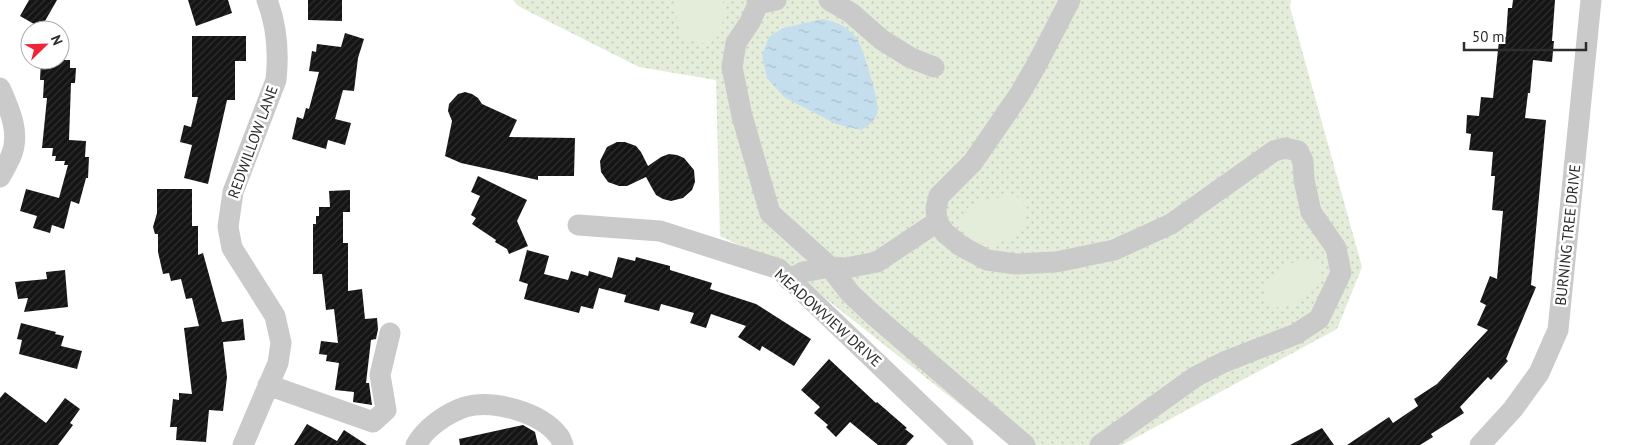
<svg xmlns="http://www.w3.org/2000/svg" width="1644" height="445" viewBox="0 0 1644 445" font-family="'PT Sans',sans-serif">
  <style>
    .grass { fill: url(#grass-dots) }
    .park { fill: #e4ecda }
    .water { fill: url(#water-ripples) }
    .building { fill: url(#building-hatch) }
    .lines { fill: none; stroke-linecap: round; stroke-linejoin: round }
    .minor { stroke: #cacaca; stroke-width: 21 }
    .labels { text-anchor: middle; stroke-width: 5; stroke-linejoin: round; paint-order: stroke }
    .street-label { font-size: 15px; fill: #2d2d2d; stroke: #fff }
  </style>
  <defs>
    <pattern id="grass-dots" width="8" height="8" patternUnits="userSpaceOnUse" patternTransform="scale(1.25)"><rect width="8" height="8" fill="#e4ecda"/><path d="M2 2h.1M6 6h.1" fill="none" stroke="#c4cbbb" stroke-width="1.8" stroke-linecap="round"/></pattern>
    <pattern id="water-ripples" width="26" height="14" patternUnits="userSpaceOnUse" patternTransform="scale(1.25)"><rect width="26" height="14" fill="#c5deed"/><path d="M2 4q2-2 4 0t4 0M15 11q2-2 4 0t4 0" fill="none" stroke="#aabfcc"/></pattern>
    <pattern id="building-hatch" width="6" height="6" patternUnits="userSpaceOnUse" patternTransform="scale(1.25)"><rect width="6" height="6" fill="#141414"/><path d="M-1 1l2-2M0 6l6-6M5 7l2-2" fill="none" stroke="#2e2e2e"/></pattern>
  </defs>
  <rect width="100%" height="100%" fill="#fff"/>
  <path class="grass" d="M513 0H1291L1290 7 1362 267 1337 329 1122 445H1011L787 268 720 236 716 80 639 67 518 6Z"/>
  <path class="park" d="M676 0H722C725 7 724 12 723 20 719 48 705 46 682 38L675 9Z
    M1012 196C1022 197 1024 202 1028 211L1024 225 1008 240 992 245 973 241 960 227C960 199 990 199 1012 196Z
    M1306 259C1319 262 1321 267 1322 280 1309 297 1296 306 1273 308 1248 286 1285 262 1306 259Z"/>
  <path class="water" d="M823 19C838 23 845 25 856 37 862 43 879 102 878 110 876 121 869 125 861 130L836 124 784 97 767 78 762 55 769 37 783 28Z"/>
  <path class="building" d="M29 0H57L41 28 20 16Z
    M188 0H228L232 13 196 26Z
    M308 0H342V21L308 20Z
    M1513 0H1555L1552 41H1554L1552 62 1533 60 1530 93H1528L1525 118 1546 120 1531 285 1536 287 1506 359 1508 361 1491 380 1488 377 1460 407 1464 413 1431 434 1433 437 1420 445H1347L1389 417 1393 423 1418 406 1414 399 1437 384 1488 330 1477 325 1486 305 1480 302 1490 276 1497 279 1503 211 1492 210 1495 176H1491L1493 152 1469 150 1471 134 1466 133 1467 115 1479 116 1481 97 1493 98 1499 40 1501 41V36L1506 37 1508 8H1512Z
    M345 33 364 39 358 58 354 91 343 90 335 119 351 123 345 145 328 140 326 149 292 139 297 117 303 119 306 108 309 109 319 72 309 71 312 51 316 52 317 44 341 47Z
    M192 36H246V61H235V100H227L208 184 184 178 192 145 180 142 184 125 191 127 198 97H192Z
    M41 60H70V68H76L75 83H71L69 140 86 141 85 157H89L88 178H86L79 204 71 201 64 229 52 225 50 233 33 228 37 216 20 211 26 189 59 198 68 165H64L65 161H55L56 156H52L53 148H42L47 98H43L44 80H40Z
    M465 92 472 94 478 98 482 104 517 120 509 137 575 138 574 176H538V180L461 163 445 156 452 121 448 111 449 104 458 94Z
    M617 142H625L636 146 641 152 648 166 661 157 669 154 677 155 684 158 694 170 695 182 692 190 683 198 671 201 663 199 656 195 652 188 646 177 627 186H619L608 182 601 172 600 161 607 147Z
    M478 176 527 200 517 221 528 246 509 254 507 249 495 242 496 240 472 224 476 218 471 215 480 196 471 192Z
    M157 189H192V226H198V255L203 253 222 322 243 319 245 340 223 342 227 377 223 411 209 410 206 442 176 440 177 427H170L173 399 179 400V393L192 394 184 328 199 326 192 298 186 299 181 279 171 281 169 273 163 274 158 252V234H155L153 227 157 213Z
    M350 190V212H343V243H348V291L362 289 365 319 377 318 378 329 376 339 371 340 366 383H369L372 405 353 402 354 392 335 390 339 363 326 361 327 355 319 354 321 341 338 343 334 309 326 310 322 274H313V224H316V216H319V207H330L329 191Z
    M527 250 549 256 544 274 568 280 571 271 588 276 589 271 612 278 618 257 635 261 636 257 670 266V270L712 283 710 289 756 304 811 339 794 366 762 346 760 351 738 337 746 326 711 314 706 328 690 323 694 313 661 304 659 311 624 302 626 295 599 288 593 309 581 306 579 313 524 299 528 284 519 281Z
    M65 270 68 307 24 312 28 298 18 299 15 282 47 279 46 272Z
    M21 323 56 332 55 334 64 336 61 346 82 351 77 369 19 354 22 340 17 339Z
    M829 359 876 403 877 402 907 428 905 429 914 436 906 445H878L850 422 836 437 826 427 828 425 814 413 820 407 801 390Z
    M5 392 46 423 65 398 80 409 70 423 73 425 58 445H0V398Z
    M307 424 337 441 344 430 367 445H294Z
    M523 425 535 432 538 445H460L459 439Z
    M1322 428 1334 445H1290Z"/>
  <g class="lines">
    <path class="minor" d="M757 0 758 4 750 22 736 43 732 67 742 116 770 213 830 267 850 293 870 312 1025 445
      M829 0 851 13 882 40 911 58 934 67
      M1070 0 1036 66 1019 95 973 162 939 196 936 208 937 222 945 233 961 246 987 260 1016 264 1056 262 1114 250 1171 224 1274 151 1285 148 1298 151 1303 161 1304 180 1311 212 1336 248 1341 273 1319 319 1296 334 1224 362 1195 377 1100 445
      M758 4 776 0
      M0 88C9 108 21 133 11 156 8 163 4 170 0 177
      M578 225 660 231 779 269 963 445
      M789 280 803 272 830 267 846 268 877 262 937 222
      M268 385 373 422 386 410 380 375 390 333
      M243 445 278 363 281 343 275 316 232 248 228 227 233 192 276 80C279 52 277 26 267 0
      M416 445C425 428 447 413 465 407 492 399 540 412 558 435 560 437 562 442 563 445
      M1480 445 1513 409 1539 373 1558 330 1591 0"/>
  </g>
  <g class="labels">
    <g class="street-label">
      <text transform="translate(253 142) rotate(-70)" y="5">REDWILLOW LANE</text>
      <text transform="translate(1568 235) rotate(-84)" y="5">BURNING TREE DRIVE</text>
      <text transform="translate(828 318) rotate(42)" y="5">MEADOWVIEW DRIVE</text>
    </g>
  </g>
  <g transform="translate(45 45) rotate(67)"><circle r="24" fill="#ffffff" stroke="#ababab"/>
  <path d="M0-4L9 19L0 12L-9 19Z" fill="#ef2537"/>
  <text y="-8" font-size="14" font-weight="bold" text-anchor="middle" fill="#2d2d2d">N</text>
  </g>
  <path d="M1464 42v8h122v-8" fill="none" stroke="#2d2d2d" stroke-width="2.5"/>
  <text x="1472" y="42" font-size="15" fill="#2d2d2d" stroke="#ffffff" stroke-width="4" paint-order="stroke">50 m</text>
</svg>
